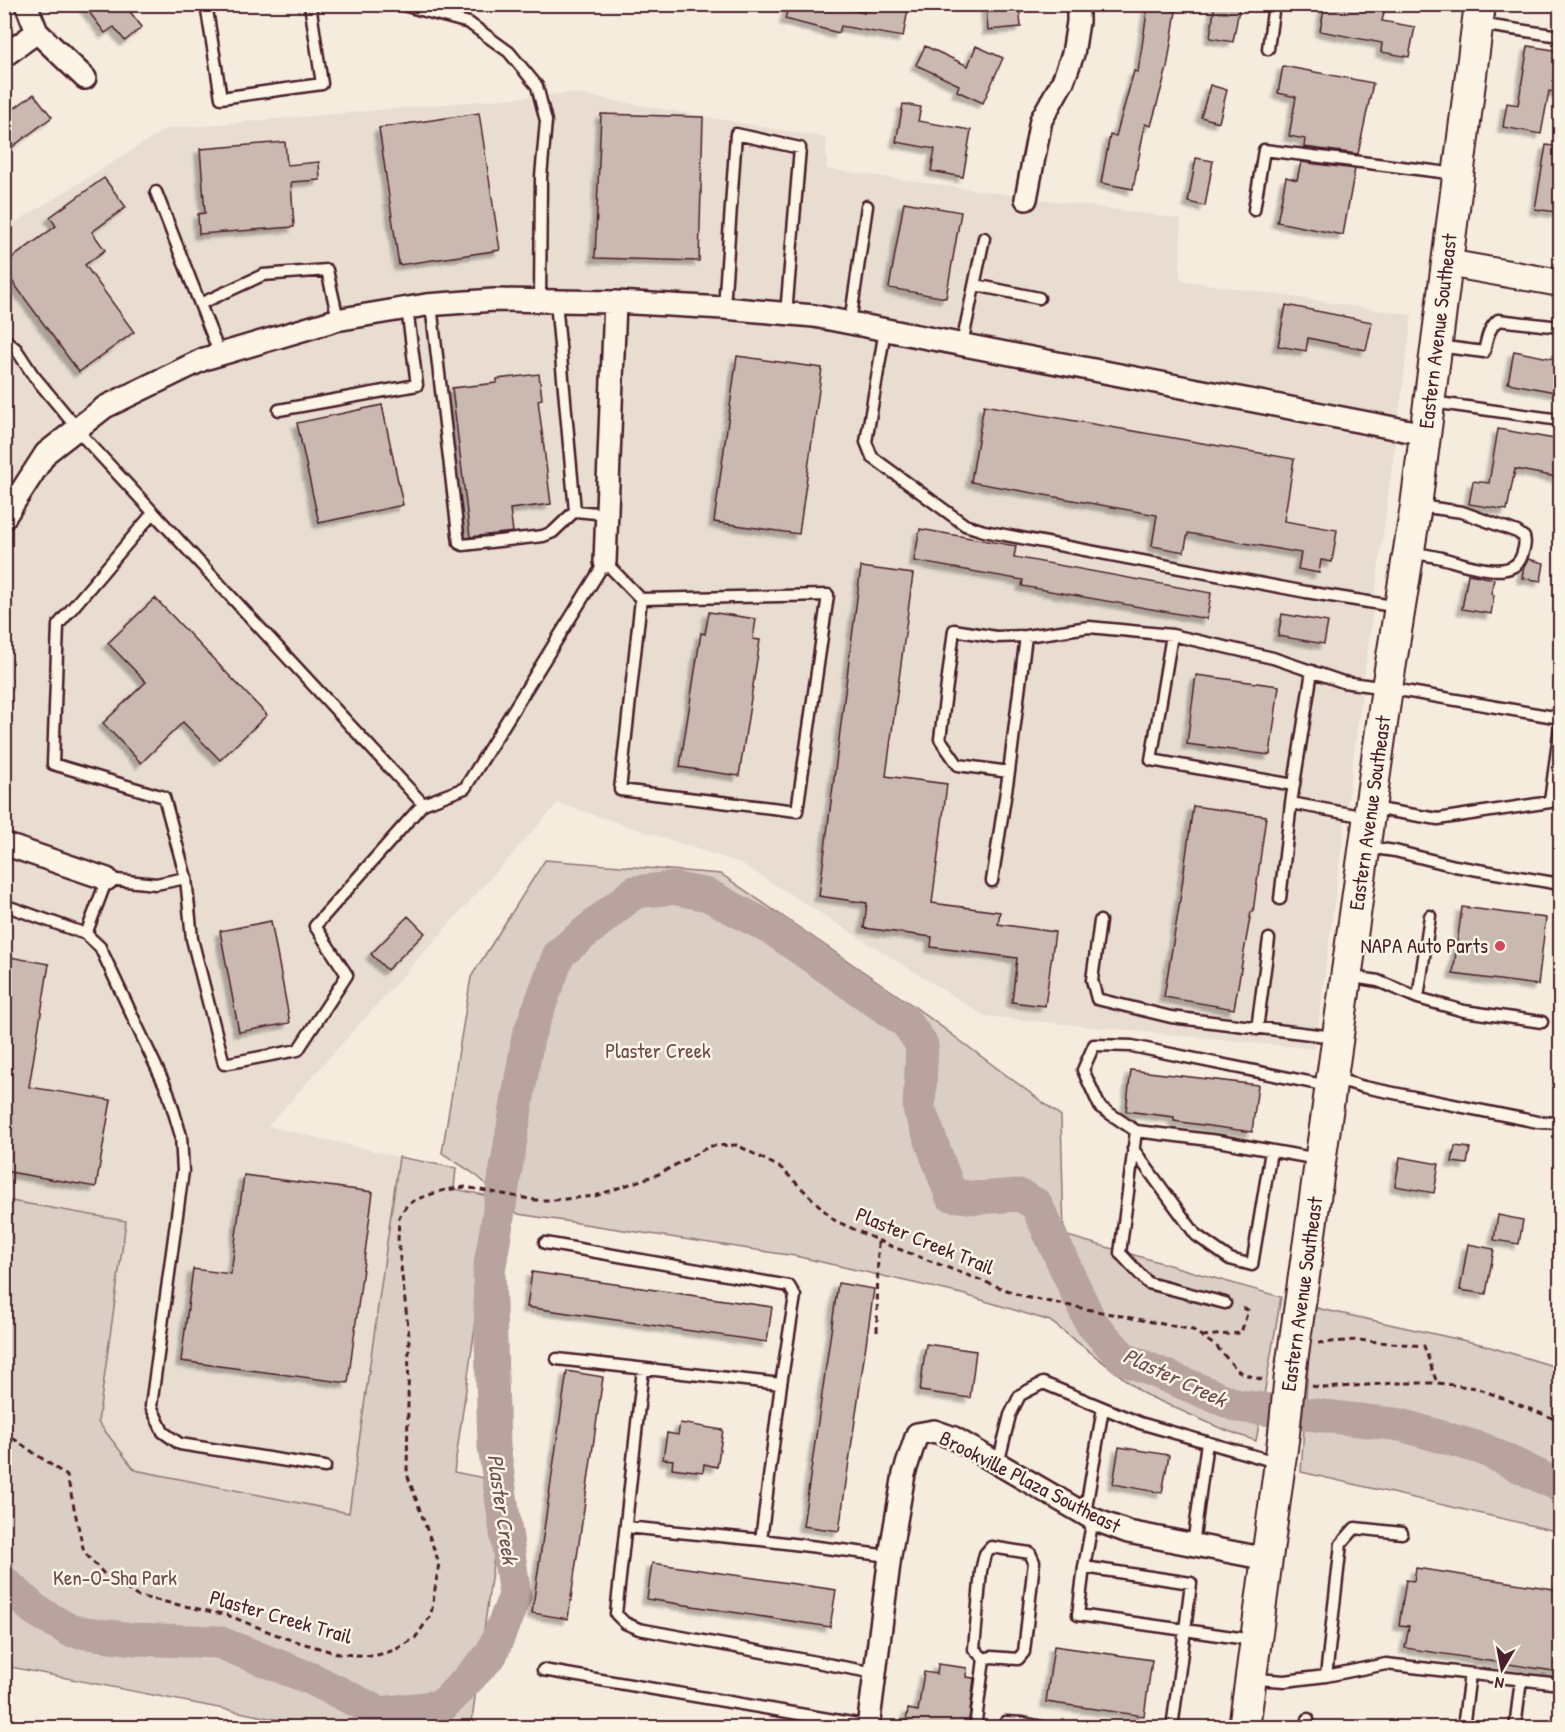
<svg xmlns="http://www.w3.org/2000/svg" width="1565" height="1732" viewBox="0 0 1565 1732" font-family="'Patrick Hand',sans-serif">
  <style>
    .built { fill: #e8ddd0 }
    .green { fill: #dbcec4; stroke: #927678; stroke-width: 1.5 }
    .lines { fill: none; stroke-linecap: round; stroke-linejoin: round }
    .river { stroke: #b8a39e; stroke-width: 33 }
    .building { fill: #cab9b1; stroke: #4a1f2b; stroke-width: 1.5; filter: url(#shadow) }
    .service-casing { stroke: #4a1f2b; stroke-width: 15 }
    .minor-casing { stroke: #4a1f2b; stroke-width: 26 }
    .tertiary-casing { stroke: #4a1f2b; stroke-width: 30 }
    .secondary-casing { stroke: #4a1f2b; stroke-width: 34 }
    .path { stroke: #4a1f2b; stroke-width: 3; stroke-dasharray: 6 4.5; stroke-linecap: butt }
    .service { stroke: #fcf5e5; stroke-width: 10 }
    .minor { stroke: #fcf5e5; stroke-width: 21 }
    .tertiary { stroke: #fcf5e5; stroke-width: 26 }
    .secondary { stroke: #fcf5e5; stroke-width: 30 }
    .secondary-bridge-casing { stroke: #4a1f2b; stroke-width: 34; stroke-linecap: butt }
    .secondary-bridge { stroke: #fcf5e5; stroke-width: 30 }
    .poi-dot { fill: #d1495b; stroke: #fcf5e5; stroke-width: 2 }
    .labels { text-anchor: middle; stroke-width: 5; stroke-linejoin: round; paint-order: stroke }
    .street-label { font-size: 21px; fill: #4a1f2b; stroke: #fcf5e5 }
    .poi-label { font-size: 21px; fill: #4a1f2b; stroke: #fcf5e5; text-anchor: end }
    .park-label { font-size: 21px; fill: #6e4b51; stroke: #fcf5e5 }
    .water-label { font-size: 22px; font-style: italic; fill: #704d53; stroke: #fcf5e5 }
  </style>
  <defs>
    <filter id="shadow"><feDropShadow dx="-5" dy="5" stdDeviation="1.5" flood-color="#0004"/></filter>
  </defs>
  <rect width="100%" height="100%" fill="#f5ecde"/>
  <filter id="ink" filterUnits="userSpaceOnUse"><feTurbulence type="fractalNoise" baseFrequency=".0167" numOctaves="2"/><feDisplacementMap in="SourceGraphic" scale="12" xChannelSelector="R" yChannelSelector="G"/><feConvolveMatrix kernelMatrix="1 2 1 2 8 2 1 2 1" color-interpolation-filters="sRGB"/></filter>
  <g filter="url(#ink)">
    <path class="built" d="M571 93 826 138 827 169 1181 219 1180 280 1412 315 1315 1049 985 1016 740 863 558 803 268 1126 399 1157 349 1513 135 1470 98 1422 126 1222 5 1200V229L166 129Z"/>
    <path class="green" d="M545 860 721 874 915 1007 1061 1116 1064 1235 1281 1297 1256 1441 1220 1428 1144 1394 1050 1321 962 1294 795 1256 518 1214 476 1175 442 1153 471 977Z
      M399 1157 456 1168 454 1189 494 1197 454 1472 504 1482 471 1727H315L5 1666V1200L126 1221 98 1422 135 1470 349 1513Z
      M1312 1307 1480 1344 1560 1368V1532L1301 1472Z"/>
    <g class="lines">
      <path class="river" d="M4 1582 35 1610 71 1631 133 1639 218 1642 312 1679 380 1713 442 1706 491 1655 515 1596 494 1446 489 1271 528 1037 559 954 635 892 672 888 708 895 775 931 907 1023 922 1045 919 1108 951 1195 978 1198 1019 1195 1036 1204 1091 1323 1123 1358 1238 1406 1401 1425 1483 1449 1560 1486"/>
    </g>
    <path class="building" d="M83 4H124L142 27 125 41 114 27 105 33Z
      M789 4H832L864 13 866 4H909L903 37 841 26 839 33 785 19Z
      M986 4H1019L1021 27 988 30Z
      M1215 4H1240L1233 42 1210 38Z
      M1325 4H1386L1382 21 1415 27 1409 57 1381 52 1382 43 1320 31Z
      M1148 6 1176 11 1167 68 1151 126 1145 124 1133 189 1101 183 1110 135 1116 136 1134 71 1138 72Z
      M925 46 968 66 976 46 1003 58 983 103 957 91 959 85 916 65Z
      M1528 46 1560 51V93L1549 91 1541 134 1503 127 1507 103 1518 105Z
      M1283 66 1373 83 1358 154 1304 147 1305 139 1289 136 1296 97 1278 93Z
      M1210 85 1227 90 1219 122 1201 117Z
      M34 94 52 117 4 153V116Z
      M903 104 921 107 918 121 971 130 963 177 931 171 935 149 896 142Z
      M479 113 500 250 399 265 379 128Z
      M601 114 703 117 699 261 595 258Z
      M285 142 287 165 319 162 320 180 291 182 294 227 199 234 198 214 205 213 200 149Z
      M1546 145 1560 147V200H1558L1556 212 1535 209Z
      M1196 158 1213 161 1205 206 1188 202Z
      M1301 162 1355 169 1343 235 1277 222 1286 177 1297 180Z
      M104 178 126 207 92 232 105 250 85 265 134 332 79 372 4 270V264L56 226 50 217Z
      M904 202 961 212 946 298 889 288Z
      M1286 305 1372 322 1366 350 1308 338 1306 351 1278 346Z
      M1514 351 1560 360V393L1508 383Z
      M737 356 822 368 799 534 714 522Z
      M539 374 542 399 538 400 551 504 510 509 513 532 470 537 452 388 497 383V379Z
      M382 405 403 505 319 523 297 423Z
      M984 405 1294 459 1284 521 1337 530 1332 562 1321 560 1319 573 1298 569 1301 553 1188 533 1184 552 1152 546 1157 515 971 482Z
      M1498 429 1560 440V457L1557 477 1515 469 1507 510 1469 504 1473 481 1489 483Z
      M920 529 1016 546 1014 557 1211 593 1207 619 1022 586 1023 580 914 561Z
      M1528 559 1544 563 1541 581 1522 578 1524 566Z
      M861 567 913 574 886 776 947 784 932 903 1000 912 998 924 1055 932 1045 1006 1012 1002 1017 958 931 947 932 937 864 928 867 903 819 896Z
      M1468 574 1494 579 1491 594 1494 595 1491 614 1462 609Z
      M155 598 267 715 220 760 183 722 141 763 103 723 146 682 108 643Z
      M709 612 756 619 753 639 760 640 739 776 680 767 701 633 705 634Z
      M1282 614 1328 622 1324 644 1278 636Z
      M1196 675 1279 686 1270 755 1187 744Z
      M1193 806 1266 816 1253 912H1251L1234 1009 1164 997 1179 907Z
      M1462 907 1546 918 1538 985 1453 974Z
      M408 916 425 933 387 970 371 954Z
      M271 921 290 1023 239 1032 220 931Z
      M4 956 49 964 29 1087 111 1100 96 1187 4 1171Z
      M1131 1070 1258 1085 1252 1132 1174 1121V1117L1126 1111Z
      M1455 1146 1470 1148 1467 1164 1452 1162Z
      M1400 1157 1439 1164 1434 1193 1395 1186Z
      M244 1175 373 1192 348 1383 181 1361 193 1269 231 1274Z
      M1498 1215 1523 1220 1519 1244 1494 1240Z
      M1468 1244 1494 1249 1486 1294 1460 1290Z
      M532 1272 772 1307 767 1342 527 1307Z
      M838 1283 874 1289 839 1531 803 1526Z
      M926 1344 976 1351 970 1398 920 1391Z
      M567 1371 603 1377 568 1619 532 1613Z
      M680 1423 723 1430 717 1467 704 1464 703 1472 672 1468 673 1460 663 1459 667 1433 678 1435Z
      M1119 1447 1169 1455 1162 1493 1113 1484Z
      M652 1563 836 1590 830 1627 647 1599Z
      M1416 1568 1560 1590V1672L1405 1648 1409 1626 1399 1625 1406 1580 1414 1581Z
      M1054 1646 1152 1660 1144 1716 1046 1702Z
      M938 1664 967 1668 966 1677 974 1678 968 1728H905L908 1709 918 1711 924 1672 937 1674Z"/>
    <g class="lines">
      <g class="service-casing">
        <path id="service" d="M206 4 221 98 322 84 310 4
          M399 4 469 23 509 52 537 86 546 121 541 177 540 301
          M1478 24 1560 36
          M1268 49 1274 4
          M156 192 220 355
          M1254 210 1264 150 1457 174
          M975 285 1039 298
          M556 301 575 511 607 514
          M200 304 263 275 327 270 338 319
          M431 305 459 543 463 545 543 536 553 532 575 511
          M724 308 736 134 800 148 786 314
          M850 323 867 206
          M885 330 866 442 872 457 965 525 984 531 1306 592 1399 607
          M4 339 16 349 33 375 77 428
          M962 344 984 238
          M1437 346 1484 352C1487 339 1488 329 1498 320L1560 327
          M1432 402 1560 420
          M279 410 417 385 407 308
          M76 429 423 804 315 926 347 975 298 1050 224 1064 192 939 186 878 164 797 53 764 58 625 153 513
          M1409 552C1419 554 1428 555 1437 557 1458 561 1513 585 1522 555 1524 548 1526 544 1524 537L1517 532 1462 512 1419 506
          M1172 635 1151 760 1294 785
          M1009 772 1026 636
          M1291 803 1312 671
          M423 804 465 788 605 562 641 599 828 595 797 811 620 790 641 599
          M1372 808 1438 819 1550 802 1560 726
          M1367 847 1395 851 1455 866 1560 884
          M992 881 1009 772 958 765 940 739 954 630 996 637 1026 636 1089 627 1172 635 1273 658 1343 682 1387 688 1560 718
          M1280 899 1291 803 1366 817
          M4 905 86 934 100 947 168 1092 181 1136 183 1171 151 1406 163 1432 180 1444 325 1467
          M1100 921 1092 980 1097 999 1171 1017 1334 1037
          M86 934 107 879 156 884 186 878
          M1347 976 1378 981 1418 998 1464 1011 1542 1022
          M1418 998 1430 916
          M1257 1029 1269 939
          M1333 1078 1364 1087 1538 1122 1560 1123
          M1136 1131 1120 1253 1148 1283 1225 1303
          M1133 1149 1196 1235 1230 1259 1252 1265 1271 1151
          M1318 1159 1218 1141 1136 1131 1100 1107 1083 1070 1094 1045 1132 1046 1328 1086
          M545 1243 789 1286 795 1296 781 1384 761 1540
          M557 1359 781 1384
          M643 1369 616 1614 625 1623 639 1629 875 1673
          M998 1464 1010 1415 1020 1395 1043 1383 1140 1423 1279 1463
          M1085 1514 1103 1408
          M626 1527 761 1540 890 1556
          M1193 1545 1207 1442
          M991 1547 1030 1553 1034 1562 1024 1652 1018 1659 991 1657 984 1659 974 1649 981 1571 985 1554Z
          M1084 1567 1191 1583 1185 1630 1078 1615Z
          M1084 1567 1093 1519
          M543 1670 869 1726
          M1326 1676 1341 1544 1355 1528 1402 1533
          M1254 1679 1285 1681 1326 1676 1386 1664 1560 1684
          M975 1728 984 1659
          M1002 1728 1006 1722 1023 1723 1048 1728
          M1172 1728 1185 1630 1253 1640
          M1307 1728 1308 1719
          M1463 1728 1470 1674
          M1515 1728 1521 1679"/>
      </g>
      <g class="minor-casing">
        <path id="minor" d="M26 4 37 32 85 78
          M4 56 37 32
          M1026 199 1041 120 1063 81 1073 54 1078 22V4
          M4 518 46 453 105 407 204 359 336 320 426 305 494 300 615 302 724 308 814 316 1425 434
          M605 562 615 302
          M4 844 107 879
          M868 1728 890 1556 904 1474 917 1434 934 1431 954 1438 1093 1519 1128 1532 1267 1559"/>
      </g>
      <g class="tertiary-casing">
        <path id="tertiary" d="M1447 263 1560 283"/>
      </g>
      <g class="secondary-casing">
        <path id="secondary" d="M1290 1375 1387 688 1416 506 1480 4
          M1244 1728 1284 1433"/>
      </g>
      <path class="path" d="M4 220 6 219
        M877 1332 878 1241
        M1202 1336 1241 1333 1248 1310 1238 1307
        M1318 1343 1357 1340 1424 1346 1437 1383
        M1312 1386 1325 1388 1396 1383H1437L1477 1388 1560 1421
        M4 1432 67 1476 84 1552 105 1575 137 1596 227 1615 285 1638 339 1654 374 1656 395 1650 415 1638 431 1615 439 1563 407 1474 409 1336 398 1241 399 1217 407 1205 417 1199 441 1191 465 1187 535 1200H555L595 1196 659 1174 710 1146 737 1145 781 1168 834 1220 888 1245 1025 1297 1193 1330 1217 1347 1237 1370 1244 1374 1266 1381"/>
      <use href="#service" class="service"/>
      <use href="#minor" class="minor"/>
      <use href="#tertiary" class="tertiary"/>
      <use href="#secondary" class="secondary"/>
      <g class="secondary-bridge-casing">
        <path id="secondary-bridge" d="M1284 1433 1290 1375"/>
      </g>
      <use href="#secondary-bridge" class="secondary-bridge"/>
    </g>
  </g>
  <circle class="poi-dot" cx="1500" cy="946" r="6"/>
  <g class="labels">
    <g class="street-label">
      <text transform="translate(1438 331) rotate(-83)" y="7">Eastern Avenue Southeast</text>
      <text transform="translate(1370 813) rotate(-82)" y="7">Eastern Avenue Southeast</text>
      <text transform="translate(925 1241) rotate(22)" y="7">Plaster Creek Trail</text>
      <text transform="translate(1302 1294) rotate(-82)" y="7">Eastern Avenue Southeast</text>
      <text transform="translate(1030 1482) rotate(27)" y="7">Brookville Plaza Southeast</text>
      <text transform="translate(281 1617) rotate(16)" y="7">Plaster Creek Trail</text>
    </g>
    <g class="poi-label">
      <text x="1488" y="953">NAPA Auto Parts</text>
    </g>
    <g class="park-label">
      <text x="658" y="1058">Plaster Creek</text>
      <text x="115" y="1585">Ken-O-Sha Park</text>
    </g>
    <g class="water-label">
      <text transform="translate(1175 1377) rotate(25)" y="8">Plaster Creek</text>
      <text transform="translate(503 1509) rotate(82)" y="8">Plaster Creek</text>
    </g>
  </g>
  <rect width="1565" height="1732" fill="none" stroke="#fcf5e5" stroke-width="24"/>
  <rect x="12" y="12" width="1541" height="1708" fill="none" stroke="#4a1f2b" stroke-width="2" filter="url(#ink)"/>
  <g transform="translate(1502 1669) rotate(190)" stroke="#fcf5e5" stroke-width="4.5" paint-order="stroke">
  <path d="M0-4.5L10 22L0 15L-10 22Z" fill="#4a1f2b"/>
  <text y="-9" font-size="16" font-weight="bold" text-anchor="middle" fill="#4a1f2b">N</text>
  </g>
</svg>
